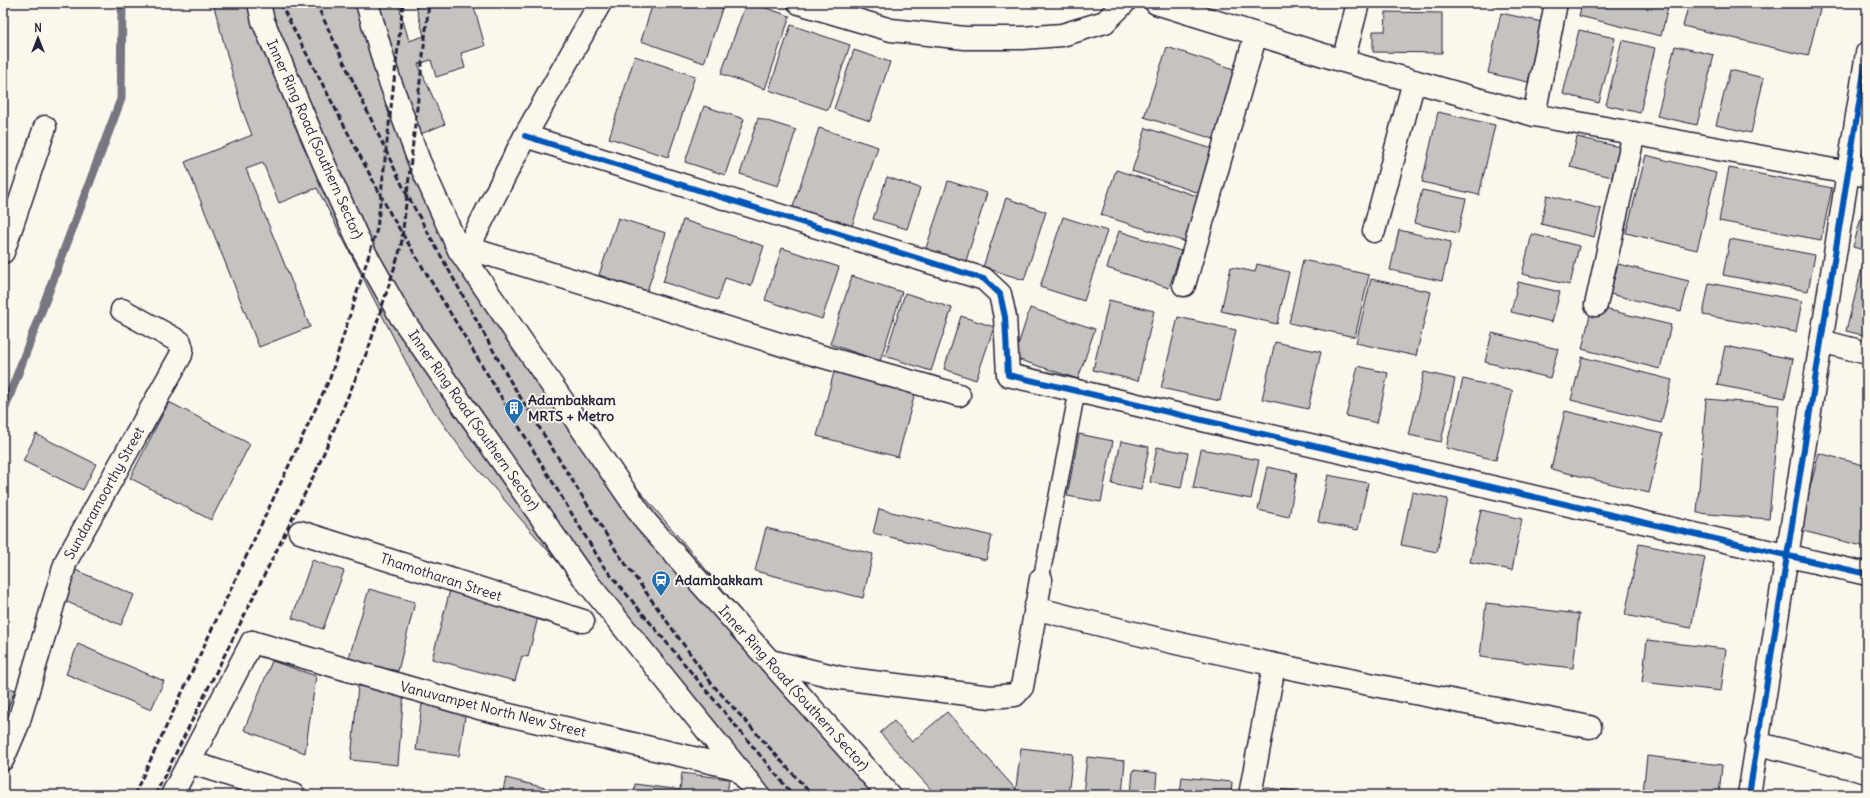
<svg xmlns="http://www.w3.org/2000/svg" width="1870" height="798" viewBox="0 0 1870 798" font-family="Delius,sans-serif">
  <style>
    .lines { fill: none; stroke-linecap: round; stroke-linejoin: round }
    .stream { stroke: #787681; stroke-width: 9 }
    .building { fill: #c6c2c0; stroke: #22223b }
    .service-casing { stroke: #22223b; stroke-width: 18 }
    .minor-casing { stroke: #22223b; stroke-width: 25 }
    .primary-casing { stroke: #22223b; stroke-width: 25 }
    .service { stroke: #fbf7ec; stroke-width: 15 }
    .minor { stroke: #fbf7ec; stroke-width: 22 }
    .primary { stroke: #fbf7ec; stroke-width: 22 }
    .rail { stroke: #22223b; stroke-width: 3; stroke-dasharray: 6 3; stroke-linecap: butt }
    .cycleway-casing { stroke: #fbf7ec; stroke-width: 8 }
    .cycleway { stroke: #0057b8; stroke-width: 6 }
    .labels { text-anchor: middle; stroke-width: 4; stroke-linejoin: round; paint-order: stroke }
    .street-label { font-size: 14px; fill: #22223b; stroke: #fbf7ec }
    .poi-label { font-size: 14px; font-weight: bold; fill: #22223b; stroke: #fbf7ec; text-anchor: start }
  </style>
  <rect width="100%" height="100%" fill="#fbf7ec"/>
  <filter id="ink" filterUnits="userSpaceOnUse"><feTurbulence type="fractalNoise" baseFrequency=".025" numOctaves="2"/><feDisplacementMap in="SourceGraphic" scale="8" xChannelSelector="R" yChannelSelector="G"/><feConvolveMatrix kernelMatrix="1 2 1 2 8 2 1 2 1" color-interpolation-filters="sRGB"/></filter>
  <g filter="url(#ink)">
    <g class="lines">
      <path class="stream" d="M3 413 121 99 122 3"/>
    </g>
    <path class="building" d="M213 3H398L409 41 424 36 415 3H473L485 46 461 53 465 68 436 77 431 60 418 64 445 124 401 142 521 350 896 795H758L464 453 424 397 317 188 279 203 263 163 246 169 310 327 259 347 185 162 252 135 242 109Z
      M653 3H724L704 63 641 41Z
      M746 3H751L790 16 765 89 721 74Z
      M1493 3H1552V7L1493 6Z
      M1582 3H1669L1661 36 1579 16Z
      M1689 3H1796L1820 9 1808 56 1683 26Z
      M1386 12 1442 13V53L1373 52V31H1385Z
      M1501 13 1542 22 1528 82 1488 73Z
      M791 25 850 45 828 110 769 90Z
      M1579 30 1615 38 1599 103 1563 94Z
      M1622 40 1655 48 1640 113 1606 105Z
      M1675 46 1714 55 1697 125 1657 116Z
      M1167 47 1240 71 1217 140 1144 117Z
      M854 50 890 62 870 121 834 109Z
      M635 56 695 76 668 157 609 138Z
      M1730 70 1764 78 1751 133 1716 125Z
      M704 106 744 119 725 175 685 162Z
      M1438 112 1495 125 1479 195 1422 182Z
      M758 118 796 130 778 186 740 174Z
      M819 128 878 147 852 226 793 207Z
      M1146 128 1216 150 1202 194 1132 171Z
      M1577 137 1624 148 1616 178 1570 167Z
      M1646 155 1716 173 1697 250 1626 233Z
      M1729 168 1832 188 1821 240 1719 221Z
      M1116 170 1200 197 1186 242 1101 215Z
      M887 177 920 188 907 229 873 219Z
      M948 181 987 193 965 264 925 251Z
      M1422 190 1466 199 1458 233 1414 223Z
      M1547 195 1601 209 1594 237 1541 224Z
      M1867 196V251L1853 247Z
      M1006 198 1046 212 1024 280 983 267Z
      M1063 217 1107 231 1084 301 1040 287Z
      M618 218 666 233 647 291 599 275Z
      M683 220 764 246 751 286 725 278 718 300 663 282Z
      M1399 230 1451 242 1442 281 1390 270Z
      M1119 231 1181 251 1169 288 1107 268Z
      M1532 234 1579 246 1570 285 1522 274Z
      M1730 239 1815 255 1808 291 1723 275Z
      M782 248 839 267 822 319 765 300Z
      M1303 260 1369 275 1355 337 1289 323Z
      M1257 264 1289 272 1277 324 1221 311 1231 267 1255 272Z
      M1618 264 1689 281 1681 311 1610 294Z
      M1862 268 1867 269V336L1846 331Z
      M852 276 902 292 880 361 830 344Z
      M1371 279 1431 292 1416 356 1356 343Z
      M1518 282 1560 292 1552 322 1511 312Z
      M1709 283 1802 301 1796 332 1703 315Z
      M905 293 952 308 931 371 885 356Z
      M1109 300 1154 311 1138 381 1093 370Z
      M1592 306 1671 325 1660 369 1582 349Z
      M1030 308 1095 329 1078 379 1014 358Z
      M961 316 994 327 976 380 944 369Z
      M1178 317 1236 330 1220 401 1161 388Z
      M1492 333 1558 349 1550 378 1485 362Z
      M1275 342 1321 352 1308 409 1262 399Z
      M1725 346 1793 359 1785 398 1717 385Z
      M1582 357 1672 380 1661 423 1571 400Z
      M1358 366 1388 373 1377 423 1346 416Z
      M834 372 915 393 898 457 817 436Z
      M1424 372 1455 379 1441 442 1409 435Z
      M1463 379 1513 391 1496 460 1446 448Z
      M1706 399 1779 405 1769 519 1697 513Z
      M169 402 250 444 211 520 130 478Z
      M1565 411 1663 434 1649 493 1551 469Z
      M36 434 96 464 83 490 23 461Z
      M1079 434 1113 441 1101 502 1067 496Z
      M1121 441 1149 447 1141 490 1112 484Z
      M1157 447 1188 453 1181 488 1150 482Z
      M1201 449 1259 460 1251 499 1193 488Z
      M1819 453 1867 466 1866 547 1799 530Z
      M1267 467 1297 473 1289 517 1258 510Z
      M1328 475 1368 483 1358 530 1318 522Z
      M1412 492 1448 499 1437 552 1401 545Z
      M879 509 992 536 986 560 873 533Z
      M1481 510 1522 519 1512 570 1470 562Z
      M766 528 873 554 863 598 755 571Z
      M1639 544 1705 557 1691 628 1625 615Z
      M312 560 344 571 323 629 292 618Z
      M73 569 134 595 121 625 60 599Z
      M369 589 415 602 398 671 348 661Z
      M450 590 539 613 528 657 522 656 515 681 432 659Z
      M1486 603 1579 614 1573 668 1480 657Z
      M1647 640 1726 649 1721 691 1642 682Z
      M78 644 164 681 151 710 66 674Z
      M272 661 316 676 305 753 244 730Z
      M3 685 15 690 5 715 3 714Z
      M358 686 404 691 398 765 351 760Z
      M422 704 466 710 459 756 416 750Z
      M947 712 1020 794 936 795 880 733 894 721 912 742Z
      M1021 748 1073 754 1068 795H1015Z
      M1647 756 1722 765 1719 795H1671L1643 792Z
      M1087 757 1125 761 1122 795H1083Z
      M1133 770 1157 773 1155 795H1131Z
      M682 773 729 779 727 795H634L635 784 680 790Z
      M1182 777 1232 782 1231 795H1180Z
      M506 778 569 794V795H502Z
      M1259 787 1296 791V795H1258Z"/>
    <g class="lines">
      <g class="service-casing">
        <path id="service" d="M1041 579 1077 392"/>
      </g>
      <g class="minor-casing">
        <path id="minor" d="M799 3 891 30 965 38H1022L1062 35 1105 22 1124 3
          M1156 3 1343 61 1534 115 1849 173 1867 175
          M1343 61 1358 3
          M1534 115 1556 3
          M525 136 984 279 1000 294 1005 317 1008 375 1867 574
          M1374 231 1414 81
          M468 248 799 350 959 395
          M3 252 45 127
          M1184 285 1256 34
          M1596 305 1634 133
          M1821 341 1867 353
          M300 532 583 621
          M1035 608C1218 657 1404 691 1590 727
          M252 642 479 708 736 768
          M770 661 841 678 991 697 1015 695 1022 687 1041 579
          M1756 743 1867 772
          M3 759 18 724 66 561 181 355 182 349 180 342 122 310
          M189 762 293 795
          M1250 795 1274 666
          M1749 795 1867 53"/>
      </g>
      <g class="primary-casing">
        <path id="primary" d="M259 3 263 21 331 180 361 246 401 317 583 577 759 795
          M367 3 388 76 419 161 459 250 646 522 889 795
          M459 250 468 248 525 136 600 3
          M172 795 252 642"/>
      </g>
      <use href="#service" class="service"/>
      <use href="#minor" class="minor"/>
      <use href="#primary" class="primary"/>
      <path class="rail" d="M280 3 391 215 604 567 793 795
        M316 3 405 191 509 379 617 552 712 684 812 795
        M134 795 330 378 377 229 403 3
        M155 795 317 469 369 347 401 247 429 3"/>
      <g class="cycleway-casing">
        <path id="cycleway" d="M525 136 984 279 1000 294 1005 317 1008 375 1867 574
          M1749 795 1867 53"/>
      </g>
      <use href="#cycleway" class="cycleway"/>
    </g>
  </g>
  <defs>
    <g id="building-pin" transform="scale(1)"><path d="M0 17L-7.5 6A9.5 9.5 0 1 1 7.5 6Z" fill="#1f6fb2" stroke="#fbf7ec"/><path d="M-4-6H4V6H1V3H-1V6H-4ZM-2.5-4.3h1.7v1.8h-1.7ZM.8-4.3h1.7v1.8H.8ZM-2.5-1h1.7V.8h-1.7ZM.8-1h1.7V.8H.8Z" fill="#fff"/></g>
    <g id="station-pin" transform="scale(1)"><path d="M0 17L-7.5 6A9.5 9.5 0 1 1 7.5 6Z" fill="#1f6fb2" stroke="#fbf7ec"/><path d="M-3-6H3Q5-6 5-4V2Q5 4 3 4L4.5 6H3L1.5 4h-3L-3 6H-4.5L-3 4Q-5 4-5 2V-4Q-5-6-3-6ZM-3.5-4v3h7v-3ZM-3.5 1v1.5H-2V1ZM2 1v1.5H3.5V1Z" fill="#fff"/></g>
  </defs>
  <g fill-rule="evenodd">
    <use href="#building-pin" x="514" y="408"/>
    <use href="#station-pin" x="661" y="580"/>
  </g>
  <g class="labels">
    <g class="street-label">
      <text transform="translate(315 139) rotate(66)" y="5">Inner Ring Road (Southern Sector)</text>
      <text transform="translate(474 420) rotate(55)" y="5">Inner Ring Road (Southern Sector)</text>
      <text transform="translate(104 493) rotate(-61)" y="5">Sundaramoorthy Street</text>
      <text transform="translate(441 577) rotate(18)" y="5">Thamotharan Street</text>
      <text transform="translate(794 688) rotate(48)" y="5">Inner Ring Road (Southern Sector)</text>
      <text transform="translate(493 709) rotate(14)" y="5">Vanuvampet North New Street</text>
    </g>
    <g class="poi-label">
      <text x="528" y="405">Adambakkam<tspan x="528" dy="16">MRTS + Metro</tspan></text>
      <text x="675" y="585">Adambakkam</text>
    </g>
  </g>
  <rect width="1870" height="798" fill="none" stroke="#fbf7ec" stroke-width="16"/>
  <rect x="8" y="8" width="1854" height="782" fill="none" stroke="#22223b" stroke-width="1.5" filter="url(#ink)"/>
  <g transform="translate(38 38)" stroke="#fbf7ec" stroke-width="3" paint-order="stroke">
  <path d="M0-3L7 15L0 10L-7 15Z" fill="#22223b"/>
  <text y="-6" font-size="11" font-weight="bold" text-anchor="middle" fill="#22223b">N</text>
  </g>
</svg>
